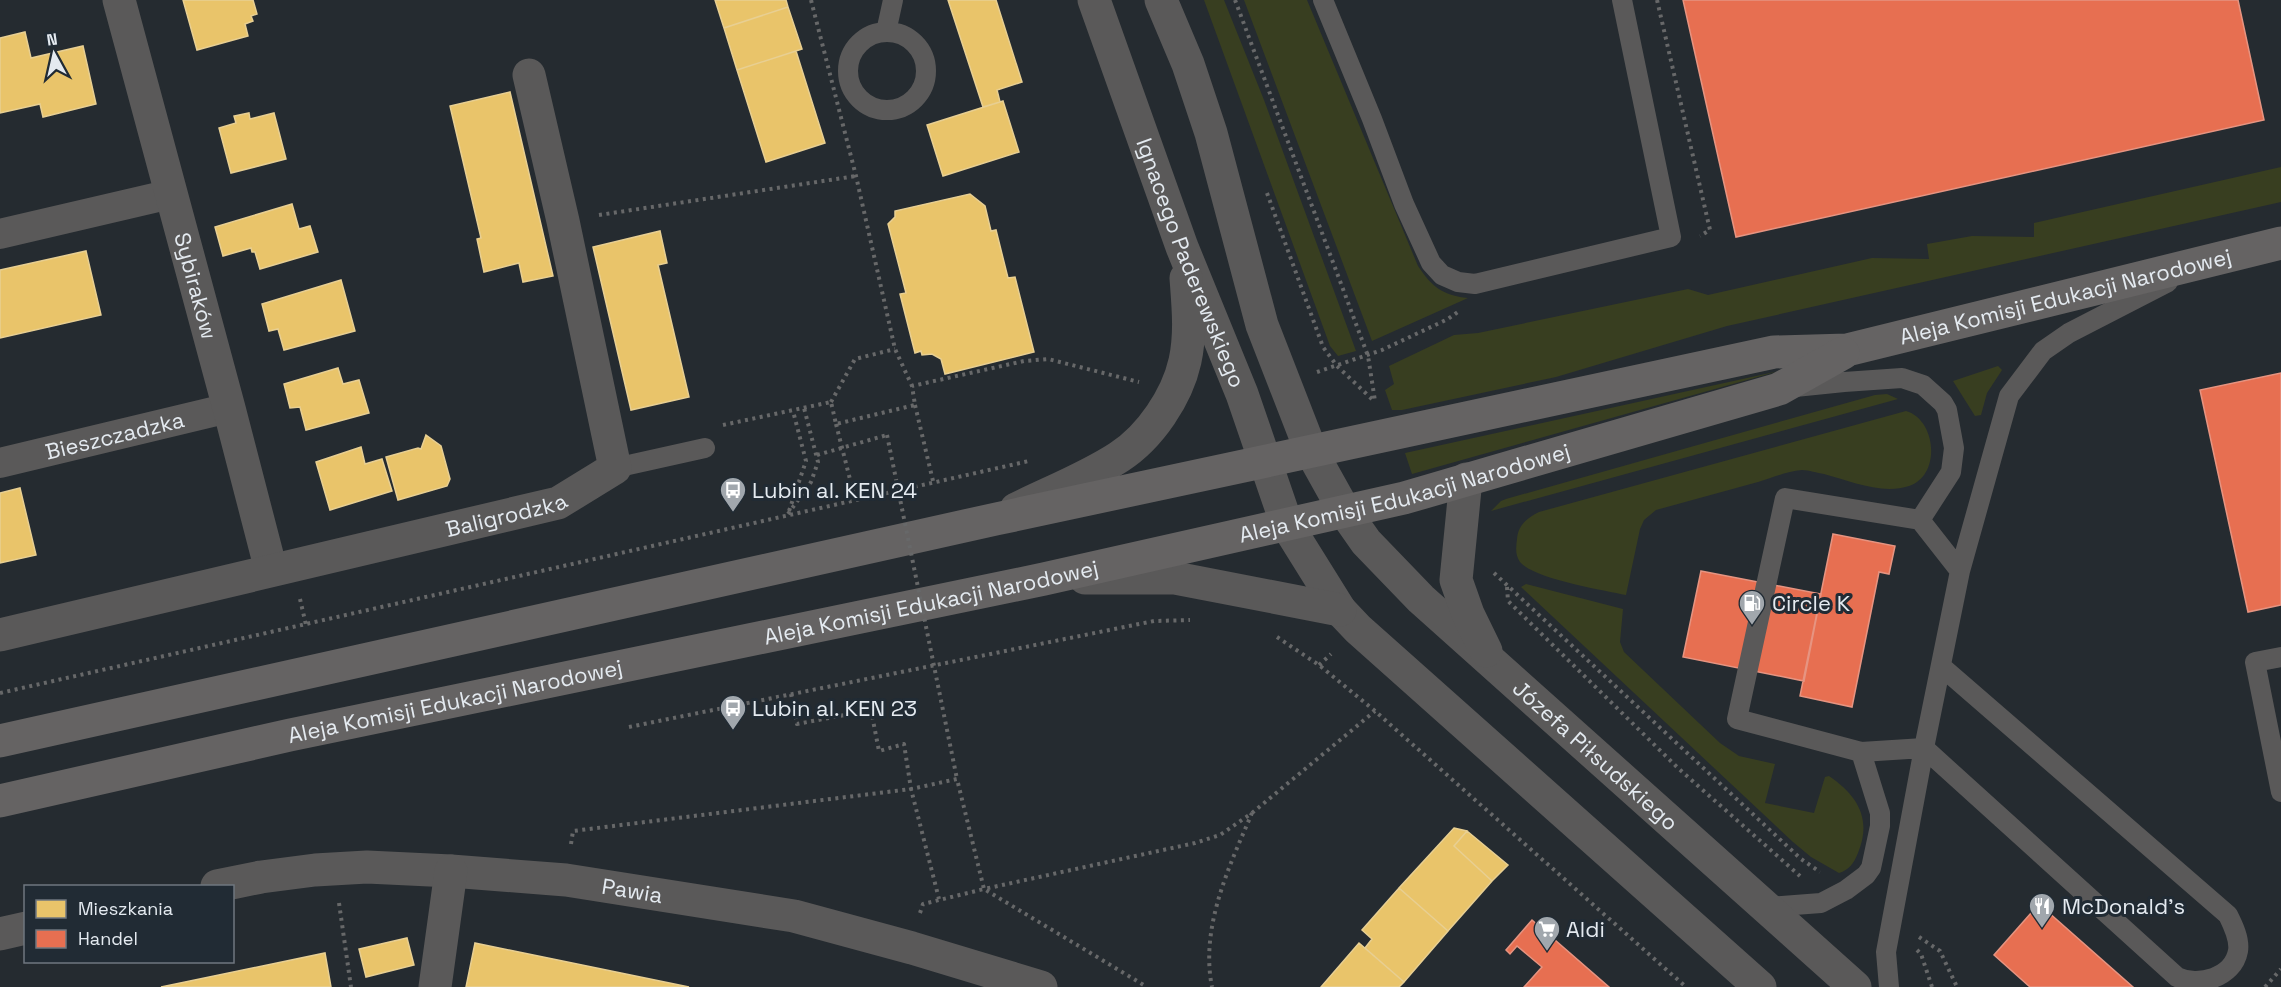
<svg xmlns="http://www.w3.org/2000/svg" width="2281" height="987" viewBox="0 0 2281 987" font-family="'Space Grotesk',sans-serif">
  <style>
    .green { fill: #383e20 }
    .homes { fill: #e9c46a; stroke: #e8cf92; stroke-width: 1.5 }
    .shops { fill: #e76f51; stroke: #e69481; stroke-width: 1.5 }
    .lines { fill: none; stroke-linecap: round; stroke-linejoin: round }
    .path { stroke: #676869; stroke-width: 4; stroke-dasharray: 3 4.5; stroke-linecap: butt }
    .service { stroke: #5a5959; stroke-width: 20 }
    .pedestrian { stroke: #5a5959; stroke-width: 30 }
    .minor { stroke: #5a5959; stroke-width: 33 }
    .tertiary { stroke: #5a5959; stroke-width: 33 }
    .secondary { stroke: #656363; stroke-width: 33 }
    .path-bridge { stroke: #676869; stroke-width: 4; stroke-dasharray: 3 4.5; stroke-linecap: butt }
    .labels { text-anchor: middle; stroke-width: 6; stroke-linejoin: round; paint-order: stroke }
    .street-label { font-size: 22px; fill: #e4eaf0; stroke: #212b34 }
    .poi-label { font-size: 22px; fill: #e4eaf0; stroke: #212b34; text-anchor: start }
  </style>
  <rect width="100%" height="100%" fill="#252b30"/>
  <path class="green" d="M1204 0H1224L1264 100 1356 351 1338 356 1330 346Z
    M1244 0H1307L1418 266C1432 287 1442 295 1468 298L1372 341Z
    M2281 167V202L1727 326 1556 377 1402 410H1392L1385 390 1394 384 1389 366 1454 335 1478 333 1688 289 1708 295 1872 258 1929 259 1927 244 1972 236 2034 237V223Z
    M1998 366 2002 370 1987 393 1981 415 1975 416 1953 381Z
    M1779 371 1412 474 1405 453Z
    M1887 394 1898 399 1491 511 1501 501 1506 499 1875 395Z
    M1906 411C1937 420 1941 476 1909 486 1882 495 1850 481 1824 474 1817 473 1809 470 1802 470 1787 471 1772 478 1758 482 1724 491 1690 501 1656 510L1644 520 1640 529 1626 595C1603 590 1534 579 1520 562 1515 555 1516 547 1517 539 1518 525 1527 518 1539 512Z
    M1526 584 1623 609 1620 642 1624 652 1720 743 1739 756 1775 764 1765 803 1814 813 1825 777 1829 776C1858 796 1872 819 1858 853 1854 863 1849 870 1839 873L1811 857 1793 842 1521 587Z"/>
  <path class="homes" d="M183 0H253L257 14 251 16 253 21 245 24 248 36 197 50Z
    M715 0H786L788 7 724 28Z
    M948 0H996L1022 82 997 90 1000 102 983 107Z
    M788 7 802 49 737 70 724 28Z
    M25 32 31 58 83 46 96 104 43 117 40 104 0 113V38Z
    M796 51 825 143 766 162 737 70Z
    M510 92 553 276 523 282 519 263 484 272 477 239 481 238 450 106Z
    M1003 101 1019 152 943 176 927 125Z
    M249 113 250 119 274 113 286 159 231 173 219 128 236 123 234 116Z
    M970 194 985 206 991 231 996 230 1008 278 1015 277 1034 352 945 374 941 359 932 354 922 355 921 351 915 353 900 294 906 293 888 224 895 217V211Z
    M292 204 299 229 310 226 318 252 260 269 255 252H252L251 248 223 256 215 227Z
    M660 231 667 263 658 265 689 397 631 410 593 247Z
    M86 251 101 315 0 338V270Z
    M341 280 355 331 284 350 278 329 269 331 262 304Z
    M338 368 343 384 359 380 369 413 306 430 300 407 290 408 284 384Z
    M426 435 441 446 450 479 447 486 398 500 386 457 418 448 421 449Z
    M361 447 365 464 382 459 392 491 330 510 316 462Z
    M20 488 36 555 0 563V493Z
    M1454 828 1467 831 1454 846 1492 881 1448 931 1399 888Z
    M1467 831 1508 865 1492 881 1454 846Z
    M1399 888 1448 931 1404 982 1365 948 1372 939 1362 930Z
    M407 938 414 965 366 977 359 949Z
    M475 943 689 987H466Z
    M1359 943 1404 982 1399 987H1321Z
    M325 953 331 987H161Z"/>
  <path class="shops" d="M1683 0H2238L2264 120 1736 237Z
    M2281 373V605L2248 612 2200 390Z
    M1833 534 1895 546 1889 574 1879 572 1852 707 1800 696Z
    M1701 571 1821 594 1804 681 1683 657Z
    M2039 904 2133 987H2030L1994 955Z
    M1532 920 1609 987H1524L1542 967 1517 946 1510 954 1506 950Z"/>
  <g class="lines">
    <path class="path" d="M811 0 856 176 895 349 912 386
      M1235 0 1368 356 1375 401
      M1657 0 1710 230 1700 236
      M1267 193 1323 347 1337 366 1374 401
      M599 215 856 176
      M1317 372 1382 350 1448 319 1459 311
      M831 402 855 359 895 349
      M915 405 933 481
      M836 424 855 499
      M723 425 831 402 836 424 915 405 912 386 1024 361 1048 359 1139 382
      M817 455 887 435
      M789 511 806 461 793 411
      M788 514 811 482 818 462 804 408
      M1494 573 1801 859 1820 872
      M1507 587 1508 601 1679 769 1800 876
      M300 599 306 625
      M1277 637 1319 665 1375 711 1686 987
      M1319 665 1331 654
      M0 693 1029 461
      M791 694 797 724 871 710 879 751 904 744 911 789 939 899
      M629 727 1154 621 1190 620
      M1252 813 1375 711
      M571 844 573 831 911 789 957 779 984 889 1195 843 1220 835 1252 813C1229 867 1200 927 1212 987
      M339 903 351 987
      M920 913 923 904 984 889 1147 987
      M1919 937 1940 951 1957 987
      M1917 950 1921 954 1932 987
      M2265 987 2281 969"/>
    <path class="service" d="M1323 0 1372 119 1404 204 1431 263 1442 275 1458 282 1475 284 1671 237 1622 0
      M848 71a39 39 0 1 1 78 0a39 39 0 1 1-78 0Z
      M886 32 893 0
      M1795 387 1844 382 1902 378 1923 385 1943 403 1947 410 1954 448 1951 472 1920 520
      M615 468 705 448
      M2281 657 2255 662 2281 792
      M1942 667 2228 915C2233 925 2240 939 2238 951 2233 978 2198 987 2177 977L1924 748 1861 752 1737 719 1785 498 1920 520 1960 571
      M1768 907 1821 903 1846 890 1866 875 1871 868 1880 826V813L1861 752
      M1889 987 1886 952 1924 748 1960 571 2009 396 2043 351 2069 333 2168 282"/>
    <g class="pedestrian">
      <path d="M0 234 171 194"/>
      <path id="s1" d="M0 463 229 408"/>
    </g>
    <g class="minor">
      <path id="s2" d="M119 0 229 408 271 570"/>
      <path id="s3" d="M0 635 558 503 615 468 563 221 529 75"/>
      <path id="s4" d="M217 886 261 877 315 870 367 867 451 871 566 880 794 916 912 948 1041 987"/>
      <path d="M0 934 26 928"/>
      <path d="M435 987 451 871"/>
    </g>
    <g class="tertiary">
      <path id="s5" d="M1094 0 1182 247 1242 394 1287 525 1340 610 1358 629 1760 987"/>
      <path id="s6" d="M1161 0 1188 64 1211 133 1262 325 1311 451 1345 512 1366 542 1421 599 1855 987"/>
      <path d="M1466 479 1456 580 1468 614 1486 651"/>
      <path d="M1016 509C1050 492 1087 478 1119 457 1150 437 1177 397 1185 361 1191 334 1188 305 1186 278"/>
      <path d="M1085 578H1175L1340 610"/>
    </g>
    <g class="secondary">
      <path id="s7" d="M0 741 996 519 1774 352 1847 350 2281 243"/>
      <path id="s8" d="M0 801 290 735 1044 579 1404 498 1779 389 1843 353"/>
    </g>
    <path class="path-bridge" d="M887 435 957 779"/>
  </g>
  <defs>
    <g id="bus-pin" transform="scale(1.35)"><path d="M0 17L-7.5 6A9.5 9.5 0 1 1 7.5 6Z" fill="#a1a7ad" stroke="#212b34"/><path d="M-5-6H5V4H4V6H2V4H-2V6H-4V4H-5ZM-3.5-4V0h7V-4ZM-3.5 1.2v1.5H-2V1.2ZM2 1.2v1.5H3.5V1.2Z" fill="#fff"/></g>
    <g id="fuel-pin" transform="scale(1.35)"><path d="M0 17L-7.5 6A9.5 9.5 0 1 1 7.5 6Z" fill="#a1a7ad" stroke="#212b34"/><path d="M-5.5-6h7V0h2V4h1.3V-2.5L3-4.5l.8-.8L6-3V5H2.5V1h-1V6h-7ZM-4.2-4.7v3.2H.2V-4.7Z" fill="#fff"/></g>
    <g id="restaurant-pin" transform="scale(1.35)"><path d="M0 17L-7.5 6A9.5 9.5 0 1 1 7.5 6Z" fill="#a1a7ad" stroke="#212b34"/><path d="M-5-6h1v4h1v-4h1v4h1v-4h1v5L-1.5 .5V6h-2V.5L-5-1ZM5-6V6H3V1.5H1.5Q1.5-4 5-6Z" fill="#fff"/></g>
    <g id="supermarket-pin" transform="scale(1.35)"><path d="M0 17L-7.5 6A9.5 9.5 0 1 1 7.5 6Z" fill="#a1a7ad" stroke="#212b34"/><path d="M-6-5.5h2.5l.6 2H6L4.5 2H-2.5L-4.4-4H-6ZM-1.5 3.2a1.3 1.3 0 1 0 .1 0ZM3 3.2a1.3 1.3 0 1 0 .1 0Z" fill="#fff"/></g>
  </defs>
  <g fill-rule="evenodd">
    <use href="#bus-pin" x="733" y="490"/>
    <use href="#fuel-pin" x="1752" y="603"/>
    <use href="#bus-pin" x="733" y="708"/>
    <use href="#restaurant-pin" x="2042" y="906"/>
    <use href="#supermarket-pin" x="1547" y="929"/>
  </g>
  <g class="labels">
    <g class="street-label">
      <text dy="8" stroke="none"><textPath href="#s5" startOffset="280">Ignacego Paderewskiego</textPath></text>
      <text dy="8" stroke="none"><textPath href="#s2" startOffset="296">Sybiraków</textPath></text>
      <text dy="8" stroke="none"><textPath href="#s7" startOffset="2114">Aleja Komisji Edukacji Narodowej</textPath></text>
      <text dy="8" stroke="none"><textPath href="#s1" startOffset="118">Bieszczadzka</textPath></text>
      <text dy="8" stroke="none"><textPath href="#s8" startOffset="1438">Aleja Komisji Edukacji Narodowej</textPath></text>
      <text dy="8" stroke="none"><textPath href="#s3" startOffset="520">Baligrodzka</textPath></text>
      <text dy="8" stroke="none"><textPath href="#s8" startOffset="952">Aleja Komisji Edukacji Narodowej</textPath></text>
      <text dy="8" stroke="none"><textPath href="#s8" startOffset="466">Aleja Komisji Edukacji Narodowej</textPath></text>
      <text dy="8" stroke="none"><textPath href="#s6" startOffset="896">Józefa Piłsudskiego</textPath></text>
      <text dy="8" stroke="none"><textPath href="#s4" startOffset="418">Pawia</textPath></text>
    </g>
    <g class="poi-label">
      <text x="752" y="498">Lubin al. KEN 24</text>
      <text x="1772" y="611">Circle K</text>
      <text x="752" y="716">Lubin al. KEN 23</text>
      <text x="2062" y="914">McDonald's</text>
      <text x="1566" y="937">Aldi</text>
    </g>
  </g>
  <rect x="24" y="885" width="210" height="78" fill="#212b34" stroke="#6f777f" stroke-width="1.5"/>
  <rect x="36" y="900" width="30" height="18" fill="#e9c46a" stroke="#6f777f" stroke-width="1.5"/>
  <text x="78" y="915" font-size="18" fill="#e4eaf0">Mieszkania</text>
  <rect x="36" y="930" width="30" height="18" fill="#e76f51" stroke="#6f777f" stroke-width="1.5"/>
  <text x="78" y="945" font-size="18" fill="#e4eaf0">Handel</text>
  <g transform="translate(54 54) rotate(352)" stroke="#212b34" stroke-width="4.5" paint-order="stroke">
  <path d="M0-4.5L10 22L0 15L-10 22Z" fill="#e4eaf0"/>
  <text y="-9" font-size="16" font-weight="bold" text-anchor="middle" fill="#e4eaf0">N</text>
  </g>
</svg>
